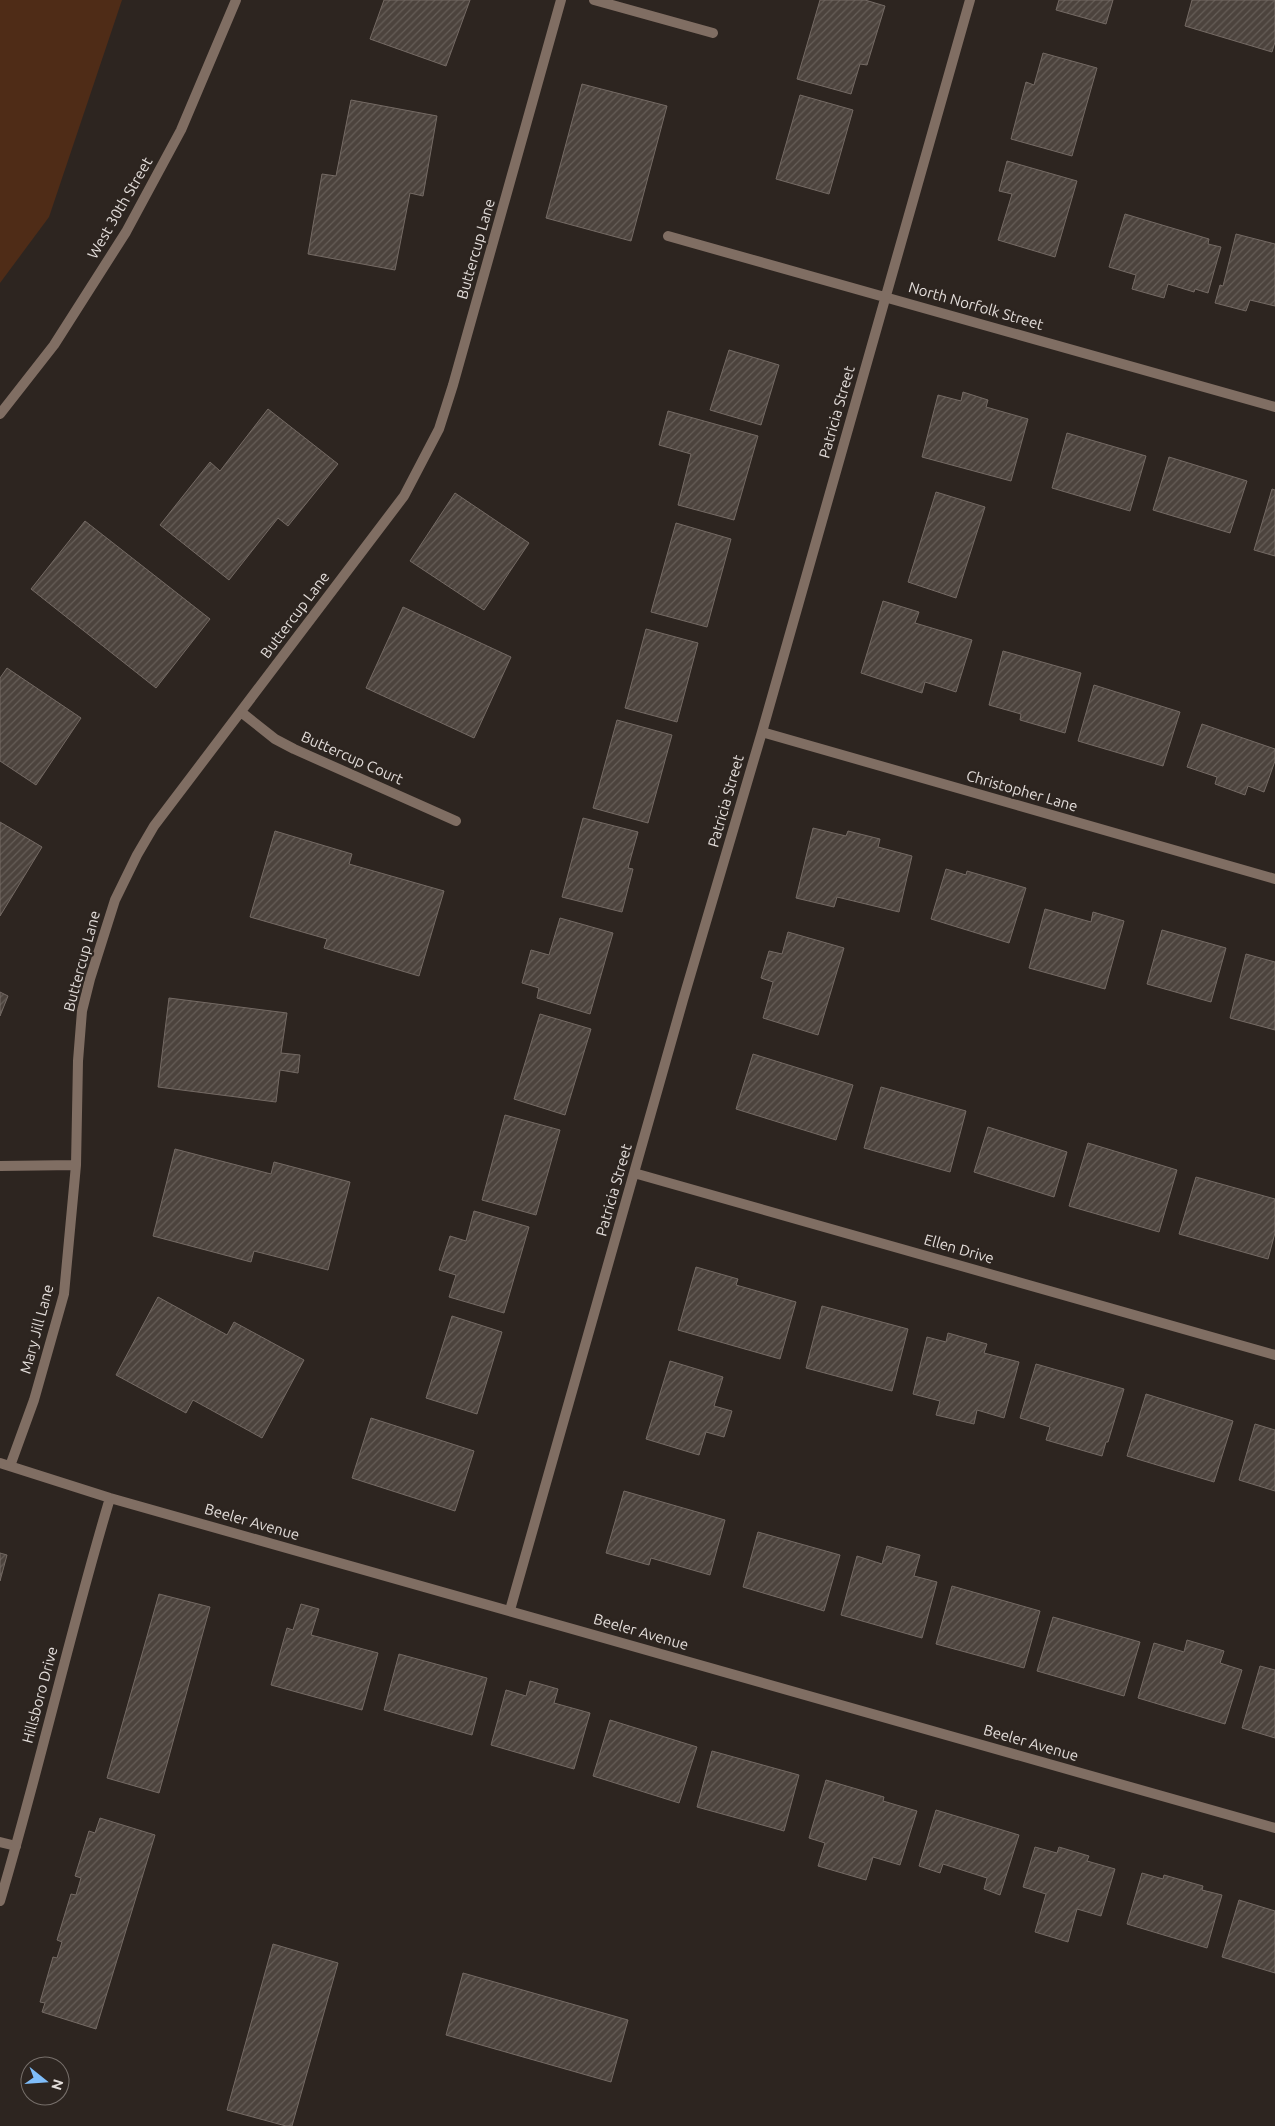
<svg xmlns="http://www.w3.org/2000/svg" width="1275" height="2126" viewBox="0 0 1275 2126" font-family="Ubuntu,sans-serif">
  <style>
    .green { fill: #4f2c17 }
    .building { fill: url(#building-hatch); stroke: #746a64 }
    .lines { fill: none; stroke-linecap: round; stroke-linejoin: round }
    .service { stroke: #806e63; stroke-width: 10 }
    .minor { stroke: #806e63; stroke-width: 10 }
    .tertiary { stroke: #806e63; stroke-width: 10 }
    .labels { text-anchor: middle; stroke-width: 4.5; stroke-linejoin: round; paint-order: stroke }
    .street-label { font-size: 15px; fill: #e3ddda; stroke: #2d2520 }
  </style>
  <defs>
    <pattern id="building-hatch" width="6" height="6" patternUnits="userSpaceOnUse" patternTransform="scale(1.25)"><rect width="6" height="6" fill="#4c433d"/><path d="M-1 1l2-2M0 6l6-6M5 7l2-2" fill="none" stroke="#665e58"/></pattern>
  </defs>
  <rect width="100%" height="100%" fill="#2d2520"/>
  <path class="green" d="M0 0H122L49 217 0 283Z"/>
  <path class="building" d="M384 0H470L446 66 370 39Z
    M820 0H865L885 6 867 65 860 64 851 94 797 79Z
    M1059 0H1113L1106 24 1056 10Z
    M1192 0H1275V42L1272 52 1185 26Z
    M1043 53 1097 68 1072 156 1011 139 1026 82 1034 85Z
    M582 84 667 106 631 241 546 218Z
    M800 95 853 110 829 194 776 179Z
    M351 100 437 116 423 196 410 193 395 270 308 254 322 174 336 176Z
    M1007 161 1077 181 1055 257 998 240 1012 194 999 191Z
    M1125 214 1209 239 1208 244 1221 247 1208 293 1195 289 1194 292 1168 284 1164 298 1132 289 1136 275 1109 267Z
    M1236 234 1275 244V306L1250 300 1246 311 1215 303 1220 285 1223 286Z
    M729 350 779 365 761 425 710 410Z
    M963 392 988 400 986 407 1028 419 1011 481 922 457 938 395 961 401Z
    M268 409 338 464 288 526 278 518 229 580 160 525 210 462 220 471Z
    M668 411 758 436 734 520 678 505 691 454 659 445Z
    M1067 433 1146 456 1130 511 1052 488Z
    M1169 457 1247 481 1230 533 1153 510Z
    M1272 489 1275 490V556L1254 550Z
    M936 492 985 507 956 598 908 582Z
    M455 493 529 543 484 610 410 561Z
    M85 521 210 619 156 688 31 589Z
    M676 523 731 539 707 627 651 612Z
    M883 601 919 612 915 623 972 640 956 692 925 682 922 693 861 673Z
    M403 607 511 657 474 738 366 688Z
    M646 629 698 643 677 722 625 708Z
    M1003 651 1081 673 1065 733 1020 720 1021 714 989 705Z
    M7 668 81 718 36 785 0 761V678Z
    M1094 685 1180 712 1163 766 1078 741Z
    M617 720 672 735 648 823 593 808Z
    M1202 724 1275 749V761L1264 792 1248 786 1245 795 1215 784 1217 777 1187 767Z
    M583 818 638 832 628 868 633 869 622 912 562 897Z
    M0 822 42 847 0 916Z
    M813 828 846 836 848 831 880 839 878 847 912 856 899 912 837 897 834 907 796 898Z
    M275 831 352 854 349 864 444 891 419 976 324 948 327 939 250 917Z
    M946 869 966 875 967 871 1026 888 1009 943 931 919Z
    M1045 909 1091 922 1093 912 1124 921 1105 989 1029 968Z
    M560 918 613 933 590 1014 537 998 539 988 522 983 531 950 549 955Z
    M1162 930 1226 948 1211 1002 1147 984Z
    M788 932 844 948 818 1035 763 1018 773 982 761 978 769 951 782 954Z
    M1246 954 1275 962V1030L1230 1018Z
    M0 992 8 996 0 1016Z
    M169 998 287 1013 281 1053 300 1055 298 1073 280 1070 276 1102 158 1087Z
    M540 1014 591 1029 565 1115 514 1099Z
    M753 1054 853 1085 836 1140 736 1109Z
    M881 1087 966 1111 950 1172 864 1148Z
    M505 1115 560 1130 536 1215 482 1200Z
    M988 1127 1067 1152 1054 1197 974 1172Z
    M1088 1143 1177 1170 1159 1232 1069 1206Z
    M175 1149 271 1174 274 1162 350 1182 328 1270 254 1251 251 1262 153 1236Z
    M1196 1177 1275 1199V1233L1268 1259 1179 1234Z
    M474 1211 529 1227 504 1313 449 1297 456 1275 439 1270 450 1236 466 1241Z
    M696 1267 738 1279 736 1285 796 1302 780 1359 678 1330Z
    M158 1297 227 1335 234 1322 304 1360 262 1438 193 1400 186 1413 116 1375Z
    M822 1306 908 1329 892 1391 806 1368Z
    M452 1316 502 1332 477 1414 426 1398Z
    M948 1333 987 1344 984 1353 1019 1362 1004 1418 977 1410 974 1424 936 1415 940 1401 913 1394 927 1337 946 1342Z
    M670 1361 723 1377 714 1406 732 1411 724 1437 706 1432 699 1455 646 1439Z
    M1036 1364 1124 1389 1108 1442H1106L1102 1456 1046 1440 1050 1427 1020 1418Z
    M1146 1394 1233 1421 1214 1482 1127 1456Z
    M371 1418 474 1451 455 1511 352 1478Z
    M1255 1424 1275 1430V1491L1239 1480Z
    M624 1491 725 1520 710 1575 651 1558 649 1565 606 1553Z
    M758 1532 840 1555 824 1611 743 1587Z
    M887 1546 920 1555 914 1576 937 1582 922 1638 841 1615 857 1556 882 1564Z
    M0 1553 7 1555 0 1581Z
    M952 1586 1040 1611 1024 1668 936 1644Z
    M159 1594 210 1607 159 1793 107 1778Z
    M301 1604 319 1609 311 1635 378 1653 362 1710 271 1685 287 1628 293 1630Z
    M1053 1617 1140 1642 1124 1696 1037 1671Z
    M1187 1640 1224 1651 1220 1663 1242 1670 1225 1724 1138 1698 1154 1643 1184 1652Z
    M399 1654 487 1678 472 1735 384 1710Z
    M1260 1666 1275 1670V1738L1242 1728Z
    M530 1681 558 1689 554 1703 590 1713 574 1769 491 1745 506 1690 526 1696Z
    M610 1720 697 1747 679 1803 593 1776Z
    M712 1751 799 1775 784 1831 697 1807Z
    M826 1780 884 1797 883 1801 917 1811 900 1865 873 1857 866 1880 818 1866 825 1843 809 1838Z
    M936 1810 1019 1835 1000 1895 984 1889 987 1878 943 1864 940 1873 919 1866Z
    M100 1818 155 1835 96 2029 42 2012 45 2003 40 2002 53 1957 57 1958 62 1942 57 1940 71 1894 76 1895 81 1878 75 1876 89 1831 95 1833Z
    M1035 1847 1057 1853 1059 1847 1089 1856 1087 1861 1115 1869 1101 1916 1077 1909 1068 1942 1035 1932 1046 1894 1023 1887Z
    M1142 1873 1163 1879 1164 1875 1203 1886 1202 1890 1222 1895 1207 1948 1127 1924Z
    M1239 1900 1275 1911V1973L1222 1957Z
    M273 1944 338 1963 292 2126H286L227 2110Z
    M463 1973 628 2020 611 2082 446 2035Z"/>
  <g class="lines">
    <path class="service" d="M0 1842 16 1846"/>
    <path class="minor" d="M594 0 713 33
      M668 236 1275 407
      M241 712 275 739 294 749 456 821
      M762 732 1275 879
      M0 1166 76 1165
      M634 1173 1275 1355
      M0 1463 110 1498 1275 1828
      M10 1466 34 1400 64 1294 76 1165 78 1061 82 1011 90 979 115 900 137 855 154 826 404 496 439 429 453 385 561 0
      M510 1610 683 1000 762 732 970 0
      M0 1901C40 1767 70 1631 110 1498"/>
    <path class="tertiary" d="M0 414 54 345 126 232 181 130 236 0"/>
  </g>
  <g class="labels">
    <g class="street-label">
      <text transform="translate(120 208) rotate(-60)" y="5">West 30th Street</text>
      <text transform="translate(476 249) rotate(-74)" y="5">Buttercup Lane</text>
      <text transform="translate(976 306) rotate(16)" y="5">North Norfolk Street</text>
      <text transform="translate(837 412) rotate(-74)" y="5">Patricia Street</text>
      <text transform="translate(295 615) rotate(-53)" y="5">Buttercup Lane</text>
      <text transform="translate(352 758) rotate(24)" y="5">Buttercup Court</text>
      <text transform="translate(1022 791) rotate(16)" y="5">Christopher Lane</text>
      <text transform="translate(726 801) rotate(-74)" y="5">Patricia Street</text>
      <text transform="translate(82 961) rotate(-75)" y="5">Buttercup Lane</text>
      <text transform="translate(614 1190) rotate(-74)" y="5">Patricia Street</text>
      <text transform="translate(959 1249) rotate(16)" y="5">Ellen Drive</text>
      <text transform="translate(37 1329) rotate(-75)" y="5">Mary Jill Lane</text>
      <text transform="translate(252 1522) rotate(16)" y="5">Beeler Avenue</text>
      <text transform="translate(641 1632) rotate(16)" y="5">Beeler Avenue</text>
      <text transform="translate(40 1695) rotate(-75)" y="5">Hillsboro Drive</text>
      <text transform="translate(1031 1743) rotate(16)" y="5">Beeler Avenue</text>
    </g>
  </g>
  <g transform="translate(45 2081) rotate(107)"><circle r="24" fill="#2d2520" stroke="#766f6a"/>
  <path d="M0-4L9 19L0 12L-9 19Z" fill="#7fbdf9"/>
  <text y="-8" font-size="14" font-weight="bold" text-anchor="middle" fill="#e3ddda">N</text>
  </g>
</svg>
